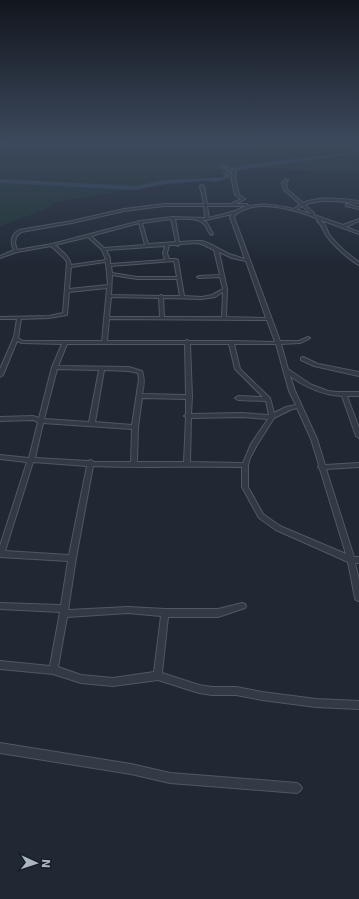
<svg xmlns="http://www.w3.org/2000/svg" width="359" height="899" viewBox="0 0 359 899" font-family="'DejaVu Sans',sans-serif">
  <style>
    .green { fill: #223536 }
    .lines { fill: none; stroke-linecap: round; stroke-linejoin: round }
    .stream { stroke: #33445b; stroke-width: 1 }
    .river { fill: #33445b; fill-rule: evenodd }
    .minor-casing { stroke: #505863; stroke-width: 2 }
    .minor { fill: #333a45; fill-rule: evenodd }
  </style>
  <rect width="100%" height="100%" fill="#202834"/>
  <path class="green" d="M0 140H359V172L251 169 52 203 51 207 0 226Z"/>
  <g class="lines">
    <path class="stream" d="M0 144 82 147"/>
    <path class="river" d="M359 151V153L239 170 229 173 230 178 215 182 207 181 166 184 136 190 0 183V179L136 186 166 180 224 177 223 173 228 169 239 166Z"/>
    <g class="minor-casing">
      <path id="minor" d="M0 140H7L0 142Z
        M222 165 236 171 235 176 239 195 245 199 236 204H247L248 206C266 203 277 205 294 209L300 204 284 190 282 183 286 179 288 180 286 183 287 189 303 203C321 196 340 199 359 201V203C341 202 322 198 305 205L314 213V215L343 225 359 219V221L346 227 359 232V234L321 220V221C326 224 326 229 329 234 336 244 349 255 359 262V265C350 261 331 243 326 235 322 229 323 226 317 221L318 219C299 211 264 200 243 210 239 212 236 213 234 217L280 341H299L308 337 310 338 300 343 281 344 288 369 304 380 312 385 328 391 337 392H359V396H347L359 428V438L356 436 342 396C322 395 305 387 290 376L295 391 317 439 325 465 359 463V467L326 469 354 557H359V563H355L359 580V601L356 600 355 598 348 562 276 530 259 518 242 487V467C192 466 143 468 93 466L76 558 68 610 128 607 165 609H218L242 603 245 604 246 606 245 608 218 617H168L162 673 199 685 212 687H236L262 692 316 699 359 701V709L316 707 262 700 236 695H212L199 693 158 680 113 686 81 683 53 674 0 669V661L50 666 60 612 0 609V603L61 605 68 561 0 557V546L27 462 0 459V455L29 458 38 422 33 420 0 421V417L33 416 39 418 52 367 62 344 22 343 17 341 3 375 0 377V369L14 337 17 319H0V317L49 316 63 313 67 262 64 258 51 246 17 252 0 258V256L14 250C10 242 11 235 19 230L72 221 124 209 164 204H204L200 186 202 185 204 186 207 204H231L241 199 235 195 231 176 232 171 221 167ZM164 206H204L205 218 173 217 140 221 52 244 17 250 15 243 16 237 21 232 72 223 124 211ZM207 206H246L235 211 209 218ZM302 206 310 213 311 214 297 210ZM232 214 230 217 245 259 229 254 210 244 202 241H198L179 242 175 219C185 219 197 217 204 224 207 227 208 232 211 235L213 234 207 223 202 220H207ZM171 219 176 242 148 244 142 223ZM139 223 145 245 104 248 91 236ZM88 237 102 250 106 260 71 265C70 256 61 251 55 245ZM198 243 204 245 214 250 220 275 199 276 197 277 199 278 220 277 223 289 212 295 202 297 184 296 178 260 176 259H169L167 253 169 245H176L178 246 180 244ZM165 246 163 253 165 260 110 264V258L106 250ZM219 252 232 258 246 261 266 318 226 317 227 289ZM174 261 177 277H137L112 273 111 266ZM105 262 106 263 108 285 69 289 71 267ZM112 275 137 279H177L180 296H163L161 295 159 296 111 295ZM107 288 102 341H23L18 338 21 319 49 318 67 315 69 292ZM223 292 222 317H164L163 298 202 299 215 297ZM111 297 159 298 160 317H109ZM109 319 267 320 275 342 233 341H189L187 340 185 341H107ZM67 344H185L186 395 142 394C144 386 145 379 142 371L129 367 58 366ZM190 344H229L235 369 263 397 238 396 235 398 238 400 266 401 269 415 242 413 191 414 192 397ZM234 344H276L289 391 296 405 286 407 274 413 270 398 240 369ZM57 369 99 370 89 422 44 419ZM104 370 129 371 138 373 139 379 132 425 95 422ZM142 398 186 399V414L184 416 186 417 184 462H137L138 427ZM297 408 311 439 319 465 318 467 320 469 346 554 280 526 263 514 248 487V465L250 458 257 445 274 418 290 410ZM242 417 268 419 251 444 243 463 190 462 191 418ZM43 423 132 429 131 462H94L91 460 88 461 35 458ZM33 462 87 466 69 555 5 551ZM128 613 161 616 154 672 113 678 81 675 58 667 67 617Z
        M347 204 359 207V209L346 206V204Z
        M303 357 318 364 359 372V376L314 366 301 360V358Z
        M0 743 131 764 170 773 297 783 300 785 302 788 300 791 297 793 170 783 131 774 0 753Z"/>
    </g>
    <use href="#minor" class="minor"/>
  </g>
  <linearGradient id="sky" x2="0" y2="1"><stop stop-color="#12161d"/><stop offset="0.53" stop-color="#3c485c"/><stop offset="1" stop-color="#3c485c" stop-opacity="0"/></linearGradient>
  <rect width="359" height="266" fill="url(#sky)"/>
  <g transform="translate(36 863) rotate(93)" stroke="#181f29" stroke-width="3" paint-order="stroke">
  <path d="M0-3L7 15L0 10L-7 15Z" fill="#acb5c2"/>
  <text y="-6" font-size="11" font-weight="bold" text-anchor="middle" fill="#acb5c2">N</text>
  </g>
</svg>
